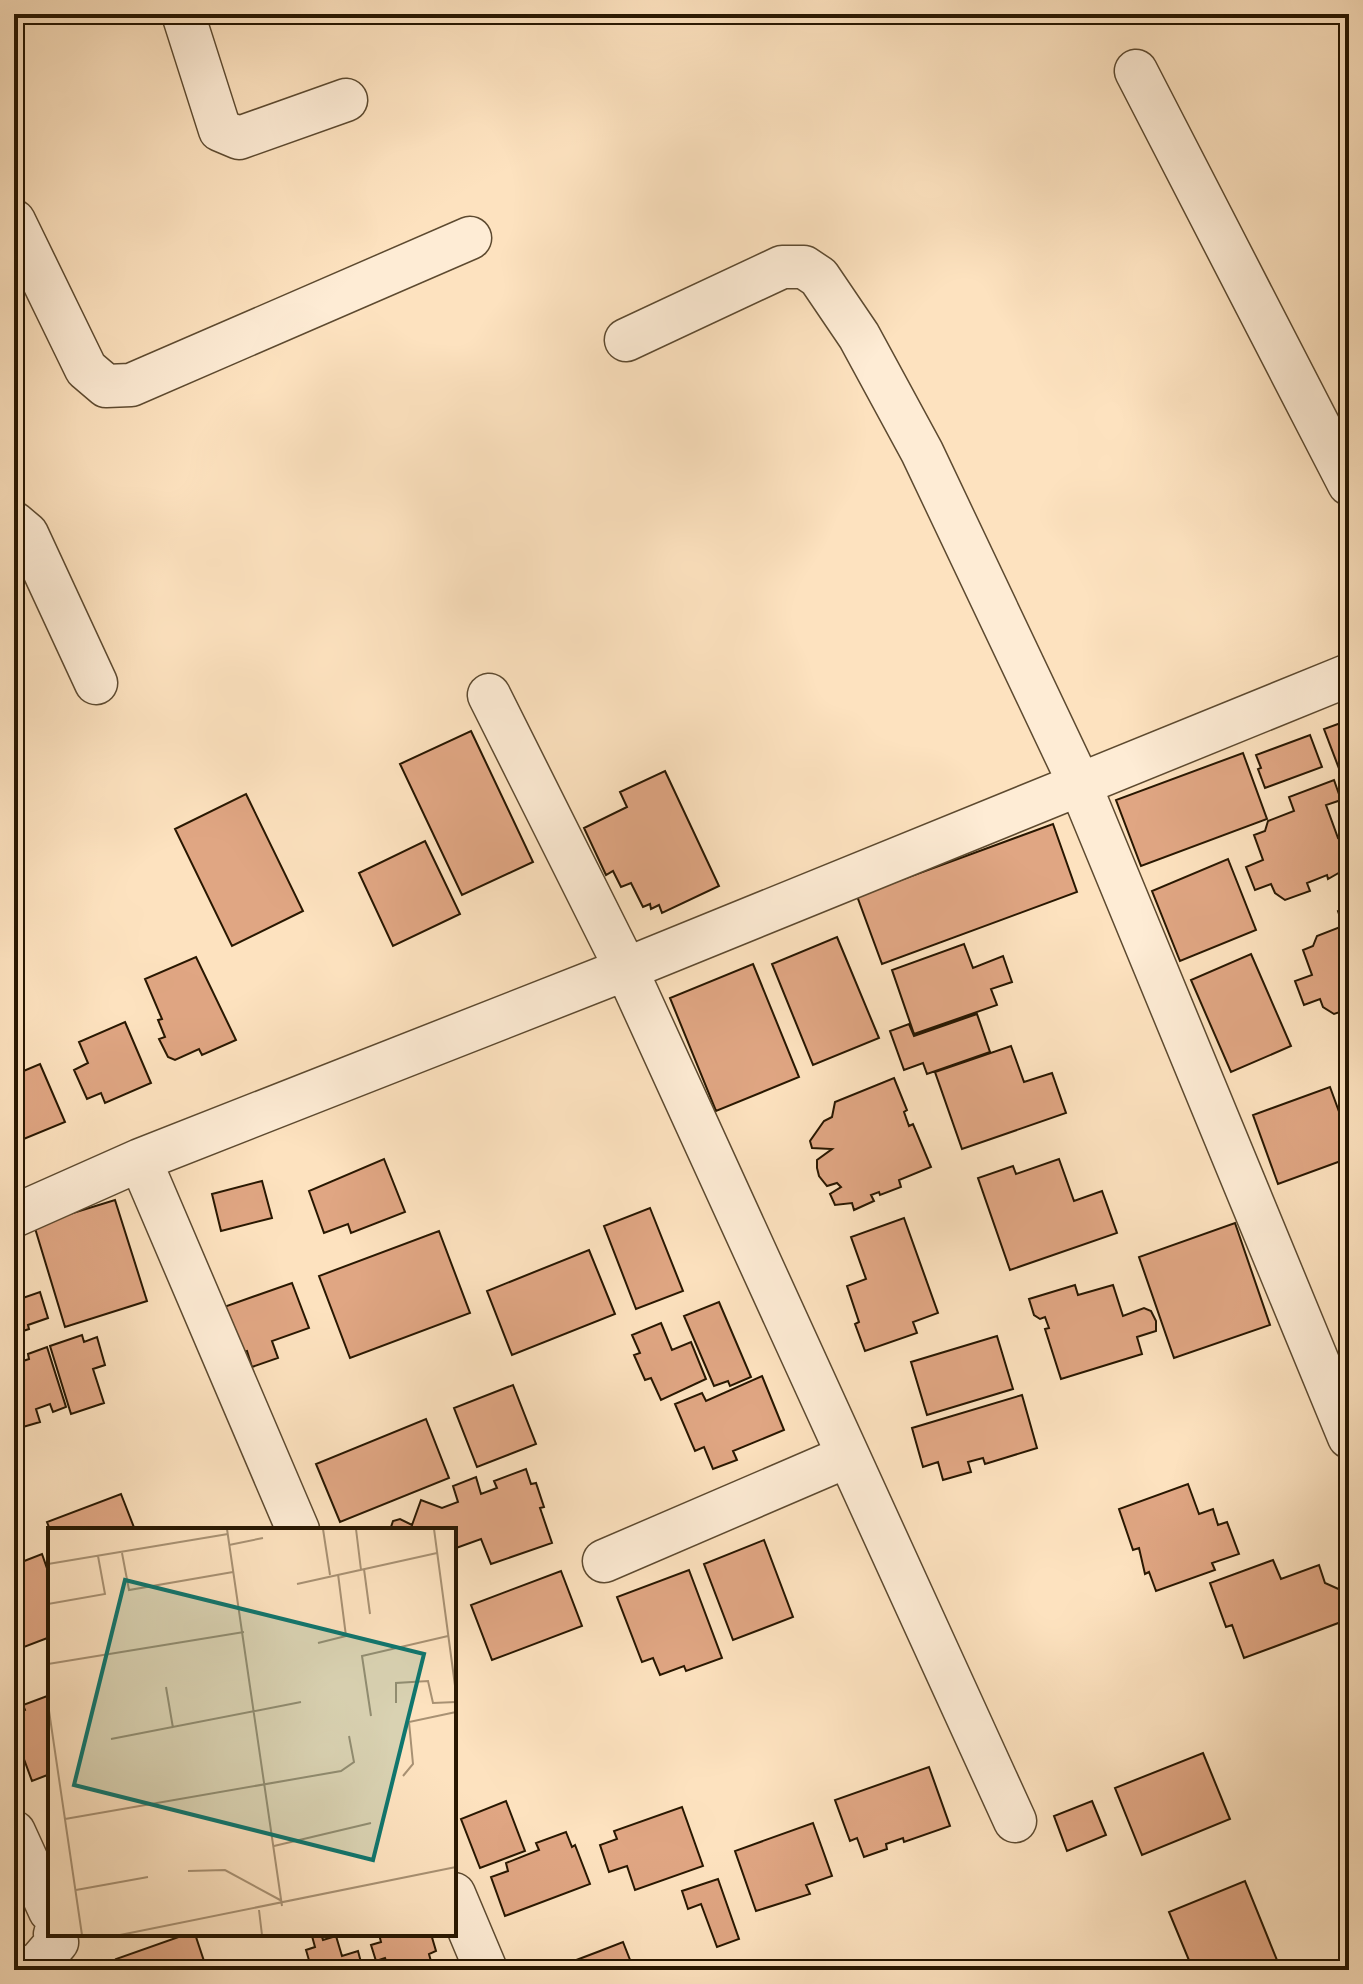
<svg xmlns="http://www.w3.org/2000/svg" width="1363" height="1984" viewBox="0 0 1363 1984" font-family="Vollkorn,serif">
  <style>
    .building { fill: #e0a683; stroke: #281701; stroke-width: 2 }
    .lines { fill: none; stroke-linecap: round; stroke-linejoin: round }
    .street-casing { stroke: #5d4a30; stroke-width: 45 }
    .street { stroke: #feecd5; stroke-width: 42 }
    .inset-road { fill: none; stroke: #a89173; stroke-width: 2 }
    .view { fill: #0f766e; fill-opacity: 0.15; stroke: #0f766e; stroke-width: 4 }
    .inset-edge { fill: none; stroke: #281701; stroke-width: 4 }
  </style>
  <rect width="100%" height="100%" fill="#fde2bf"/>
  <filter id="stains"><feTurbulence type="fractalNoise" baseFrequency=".0025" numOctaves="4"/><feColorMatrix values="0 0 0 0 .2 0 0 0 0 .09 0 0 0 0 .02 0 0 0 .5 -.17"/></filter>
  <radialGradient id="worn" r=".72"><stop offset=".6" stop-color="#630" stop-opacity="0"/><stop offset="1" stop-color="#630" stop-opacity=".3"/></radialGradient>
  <path class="building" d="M1349 720V795L1324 729Z
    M471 731 533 862 462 895 400 764Z
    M1310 735 1322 767 1265 788 1258 769 1261 768 1256 755Z
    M1243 753 1267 819 1141 866 1116 800Z
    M665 771 719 886 662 913 659 905 651 909 650 904 643 907 631 883 621 887 613 871 606 875 584 828 627 807 620 792Z
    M1334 780 1341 800 1326 805 1338 838 1346 835 1349 837V867L1328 879 1327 875 1307 883 1310 891 1285 900 1275 893 1271 884 1255 890 1246 867 1263 860 1254 835 1265 831 1268 821 1294 811 1289 797Z
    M246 794 303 911 232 946 175 829Z
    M1053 824 1077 892 882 964 857 896Z
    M425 841 460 914 393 946 359 873Z
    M1228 859 1256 930 1180 961 1152 891Z
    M1349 907V1009L1334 1014 1323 1007 1320 999 1304 1005 1295 981 1312 975 1303 950 1313 946 1317 936 1343 926 1338 911Z
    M837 937 879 1038 813 1065 772 964Z
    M964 944 973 968 1003 956 1012 982 991 989 997 1005 914 1034 892 970Z
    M1251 954 1291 1046 1231 1072 1191 980Z
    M196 957 236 1040 202 1055 199 1049 175 1060 168 1057 159 1039 165 1037 158 1020 162 1019 145 979Z
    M753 964 799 1077 716 1111 670 998Z
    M977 1014 990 1052 927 1074 923 1063 904 1070 890 1031 909 1024 914 1036Z
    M125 1022 151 1083 105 1103 101 1093 87 1099 74 1070 88 1063 79 1042Z
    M1011 1046 1024 1082 1052 1073 1066 1113 962 1149 935 1072Z
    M40 1064 65 1122 14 1143V1075Z
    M894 1078 907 1110 904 1112 909 1126 913 1124 931 1167 899 1180 901 1187 880 1195 879 1192 871 1195 874 1201 854 1210 852 1203 835 1205 830 1194 841 1187 837 1183 827 1186 819 1176 817 1168V1160L832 1149 812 1148 810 1141 824 1121 832 1117 835 1102Z
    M1330 1087 1349 1139V1158L1278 1184 1253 1115Z
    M384 1159 405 1212 351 1233 348 1224 324 1233 309 1191Z
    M1059 1159 1074 1201 1102 1191 1117 1233 1010 1270 978 1178 1013 1166 1016 1174Z
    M262 1181 272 1218 221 1231 212 1194Z
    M115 1200 147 1301 65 1327 34 1225Z
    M650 1208 683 1291 636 1309 604 1226Z
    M904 1218 938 1313 913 1322 917 1333 865 1351 855 1324 859 1322 847 1286 866 1279 851 1237Z
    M1235 1223 1270 1325 1174 1358 1139 1257Z
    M439 1231 470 1313 350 1358 319 1276Z
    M589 1250 615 1314 512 1355 487 1291Z
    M292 1283 309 1328 272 1341 278 1358 252 1367 247 1351 238 1354 221 1308Z
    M1075 1285 1078 1295 1113 1285 1123 1316 1144 1308 1151 1311 1156 1321V1331L1137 1337 1142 1354 1061 1379 1045 1329 1049 1328 1045 1317 1040 1319 1034 1315 1029 1299Z
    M40 1292 48 1318 28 1325 29 1329 14 1334V1338V1301Z
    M719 1302 751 1377 730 1386 728 1381 714 1386 684 1316Z
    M661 1323 672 1350 691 1342 706 1379 661 1400 651 1378 645 1380 634 1355 640 1353 632 1335Z
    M82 1335 84 1342 97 1337 105 1365 93 1369 104 1403 71 1414 50 1346Z
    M997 1336 1013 1389 927 1415 911 1362Z
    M47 1347 66 1407 53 1412 50 1404 36 1409 40 1422 16 1429 14 1422V1364L29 1359 28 1354Z
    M762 1376 784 1430 733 1451 737 1460 713 1469 704 1447 695 1451 675 1404 702 1393 706 1401Z
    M513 1385 536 1444 477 1467 454 1408Z
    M1022 1395 1037 1448 985 1464 983 1458 968 1462 971 1472 943 1480 938 1462 923 1467 912 1428Z
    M426 1419 449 1478 340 1522 316 1464Z
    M526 1469 531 1484 536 1483 544 1507 540 1508 552 1543 491 1564 481 1539 456 1548 454 1562V1530H381L391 1527 393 1521 400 1519 412 1525 421 1500 442 1508 458 1502 453 1486 476 1477 481 1494 497 1488 494 1481Z
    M1188 1484 1199 1514 1213 1509 1218 1525 1227 1522 1239 1554 1212 1563 1215 1570 1156 1591 1149 1572 1145 1574 1139 1548 1133 1550 1119 1509Z
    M121 1494 135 1530H50L47 1522Z
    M764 1540 793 1617 733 1640 704 1564Z
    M42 1554 50 1577V1637L24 1647 21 1636 14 1639V1583L16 1582 14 1565Z
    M1273 1560 1281 1579 1319 1565 1325 1583 1343 1591 1349 1619 1244 1658 1232 1625 1226 1627 1210 1583Z
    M689 1570 722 1658 686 1671 684 1666 660 1675 653 1658 642 1662 617 1597Z
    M561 1571 582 1626 492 1660 471 1605Z
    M50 1695V1774L32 1781 14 1732 18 1730 14 1714 25 1710 23 1705Z
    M1203 1753 1230 1819 1142 1855 1115 1788Z
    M929 1767 950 1826 904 1842 903 1838 886 1844 887 1849 864 1857 857 1838 850 1841 835 1800Z
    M506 1801 525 1851 480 1868 461 1819Z
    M1092 1801 1106 1835 1067 1851 1054 1816Z
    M682 1807 703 1866 635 1890 627 1866 609 1872 600 1845 617 1839 614 1831Z
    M813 1823 832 1876 806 1885 810 1894 756 1911 735 1851Z
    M566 1832 572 1847 575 1845 590 1884 505 1916 491 1877 508 1871 506 1863 539 1850 536 1843Z
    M718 1879 739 1939 717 1947 701 1904 688 1909 682 1891Z
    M1245 1881 1281 1970H1193L1169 1912Z
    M187 1934H195L207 1970H120L116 1959Z
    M321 1934 323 1940 336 1936 342 1956 358 1951 363 1970H302L311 1967 306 1950 315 1947 312 1936Z
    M379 1934H431L436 1951 429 1954 432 1965 416 1970H389L385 1958 376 1961 371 1945 381 1942Z
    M623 1942 634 1970H550L600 1951Z"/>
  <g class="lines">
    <g class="street-casing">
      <path id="street" d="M183 14 220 130 239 138 346 100
        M1136 71 1349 484
        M14 221 86 369 106 386 131 385 470 238
        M626 340 782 267H804L819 277 859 336 922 452 1080 785 1349 1437
        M14 523 27 534 96 683
        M489 695 626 969 1015 1821
        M140 1160 298 1530
        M14 1216 140 1160 626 969 1349 675
        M604 1561 848 1456
        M14 1832 50 1911
        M454 1894 486 1970
        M23 1970 39 1963 57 1942 55 1934"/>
    </g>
    <use href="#street" class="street"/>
  </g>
  <g transform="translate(48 1528)">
    <rect width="408" height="408" fill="#fde2bf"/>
    <path class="inset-road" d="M179 1 234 378M275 1 282 47M308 1 313 42M386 1 408 165M181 17 215 10M74 25 81 62 185 44M0 36 180 6M316 41 322 86M249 56 389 25M0 76 57 66 50 28M270 115 298 108 290 46M0 136 196 104M118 159 125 200M348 175V155L380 153 385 175 408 174M0 176 34 407M323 188 314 128 400 108M63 211 253 174M355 248 365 236 361 194 408 184M17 291 293 243 306 234 301 208M226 318 323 295M140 343 177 342 234 373M28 362 100 349M211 382 214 407M72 407 408 339"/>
    <path class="view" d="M77 52 376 126 325 332 26 257Z"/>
    <rect width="408" height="408" class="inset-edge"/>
  </g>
  <rect width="1363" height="1984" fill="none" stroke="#fde2bf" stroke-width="48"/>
  <rect x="16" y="16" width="1331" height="1952" fill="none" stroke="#281701" stroke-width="4"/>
  <rect x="24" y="24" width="1315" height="1936" fill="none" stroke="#281701" stroke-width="2"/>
  <rect width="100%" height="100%" filter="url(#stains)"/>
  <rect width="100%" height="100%" fill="url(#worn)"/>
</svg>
